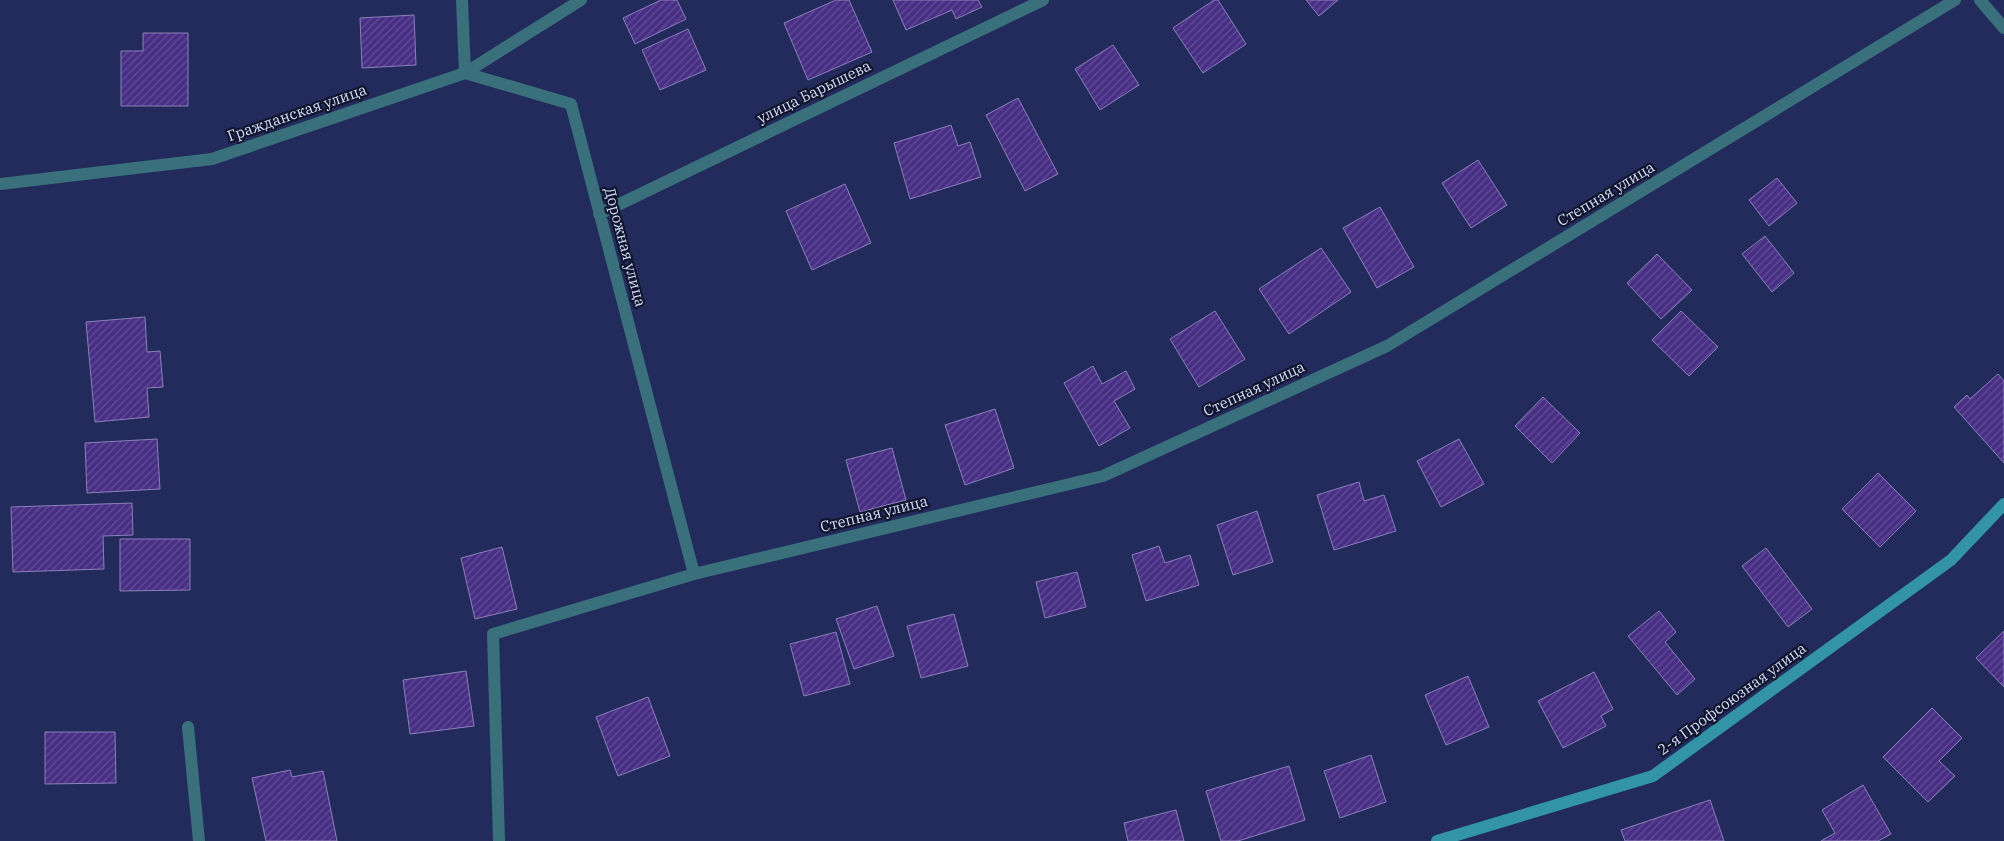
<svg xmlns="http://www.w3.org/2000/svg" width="2004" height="841" viewBox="0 0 2004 841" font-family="'IBM Plex Serif',serif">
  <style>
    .building { fill: url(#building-hatch); stroke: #8b80bb }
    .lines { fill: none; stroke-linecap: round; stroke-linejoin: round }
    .street { stroke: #39707c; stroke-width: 12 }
    .secondary { stroke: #3294a6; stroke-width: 12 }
    .labels { text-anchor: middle; stroke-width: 4.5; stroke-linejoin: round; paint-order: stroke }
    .street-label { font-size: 15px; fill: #d3ddfc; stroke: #11162c }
  </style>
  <defs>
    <pattern id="building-hatch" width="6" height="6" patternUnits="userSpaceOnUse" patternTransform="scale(1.25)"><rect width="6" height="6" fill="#482f84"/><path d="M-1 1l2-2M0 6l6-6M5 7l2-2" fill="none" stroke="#624d96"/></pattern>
  </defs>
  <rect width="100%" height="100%" fill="#222b5c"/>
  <path class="building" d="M661 0H677L686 19 635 44 623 18Z
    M836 0H849L872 52 808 80 784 23Z
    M893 0H978L982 7 956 19 952 10 906 30Z
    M1214 0H1218L1246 44 1203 73 1173 28Z
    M1306 0H1338L1319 16Z
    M414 15 416 65 362 68 360 18Z
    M688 29 706 70 660 90 642 50Z
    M143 33H188V106H121V51H143Z
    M1113 45 1139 85 1100 110 1075 69Z
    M1018 98 1058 174 1025 191 986 115Z
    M951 125 958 146 970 142 981 177 910 199 894 143Z
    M1478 160 1507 205 1471 228 1442 183Z
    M1777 178 1797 203 1769 226 1749 200Z
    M845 184 871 243 812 270 786 211Z
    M1380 207 1414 267 1377 288 1343 228Z
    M1765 236 1794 273 1772 292 1742 254Z
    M1321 248 1351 292 1289 334 1259 289Z
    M1657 254 1692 290 1661 319 1627 283Z
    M1215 311 1245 359 1199 387 1170 339Z
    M1681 311 1718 347 1689 376 1652 340Z
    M145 317 147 352 160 351 163 387 147 388 149 417 95 422 86 322Z
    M1093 366 1102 384 1126 371 1135 389 1114 401 1130 428 1099 446 1064 383Z
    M1998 374 2004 381V463L1954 407 1967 395 1970 399Z
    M1543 397 1580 433 1552 463 1515 426Z
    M995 409 1014 468 965 485 945 425Z
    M157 439 160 489 87 493 85 443Z
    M1459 439 1484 484 1441 507 1417 461Z
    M892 448 906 500 860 512 846 460Z
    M1878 473 1916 511 1880 547 1842 509Z
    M1359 482 1364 501 1384 495 1396 531 1334 550 1317 495Z
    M132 503 133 535 103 536 104 569 13 572 11 507Z
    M1257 511 1273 562 1233 575 1217 525Z
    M120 539H190V590L120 591Z
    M1159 546 1165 563 1190 555 1199 585 1146 601 1132 555Z
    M502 547 517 609 475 619 461 558Z
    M1766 548 1812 609 1788 627 1742 566Z
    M1077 572 1086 607 1045 618 1036 582Z
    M877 606 894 656 854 669 836 619Z
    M1659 611 1676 632 1665 642 1695 679 1677 695 1628 636Z
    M954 614 968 666 921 678 907 626Z
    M2004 631V687L1976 658Z
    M836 632 850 684 804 696 790 644Z
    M466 671 474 726 410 734 403 680Z
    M1594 672 1613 709 1601 716 1606 726 1563 748 1538 701Z
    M1468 676 1489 727 1446 745 1425 695Z
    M648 697 670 756 618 776 596 717Z
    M1932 708 1962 738 1939 761 1955 776 1928 802 1883 757Z
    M45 732H115L116 783 45 784Z
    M1371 755 1386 802 1340 818 1324 771Z
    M1289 766 1305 820 1238 841H1221L1206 791Z
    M290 770 292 777 323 771 337 841H266L252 778Z
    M1863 785 1891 834 1878 841H1821L1835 833 1822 810Z
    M1710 800 1724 841H1625L1621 830Z
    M1176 810 1184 841H1128L1124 823Z"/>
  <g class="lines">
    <path class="street" d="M462 0 465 73 571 104 694 574
      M1980 0 2004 28
      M0 184 212 159 465 73 581 0
      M599 214 1043 0
      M188 727 199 841
      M499 841 493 634 694 574 1103 476 1387 346 1955 0"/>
    <path class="secondary" d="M1437 841 1653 776 1951 560 2004 504"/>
  </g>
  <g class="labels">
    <g class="street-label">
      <text transform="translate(814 92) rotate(-26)" y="5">улица Барышева</text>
      <text transform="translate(297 113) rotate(-19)" y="5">Гражданская улица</text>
      <text transform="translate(1606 194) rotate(-31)" y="5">Степная улица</text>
      <text transform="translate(625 247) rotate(75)" y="5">Дорожная улица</text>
      <text transform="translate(1254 389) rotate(-25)" y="5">Степная улица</text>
      <text transform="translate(874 514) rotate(-14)" y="5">Степная улица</text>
      <text transform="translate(1732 699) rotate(-36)" y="5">2-я Профсоюзная улица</text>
    </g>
  </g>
</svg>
